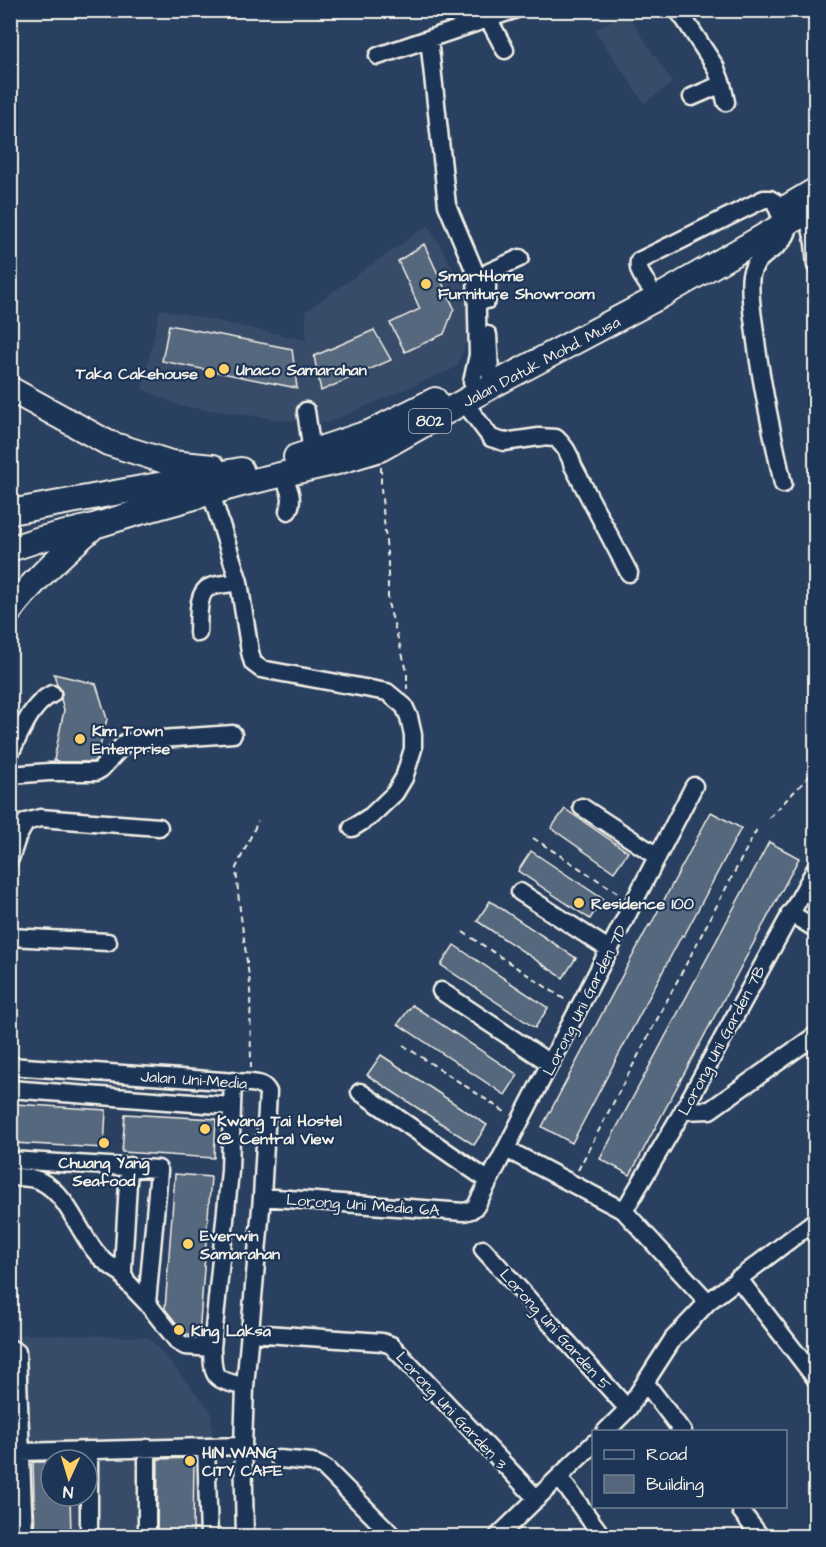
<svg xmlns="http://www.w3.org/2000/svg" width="826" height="1547" viewBox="0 0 826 1547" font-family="'Architects Daughter',sans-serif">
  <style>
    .built { fill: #374c69; fill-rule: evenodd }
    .building { fill: #56677d; stroke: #f4f1e8; stroke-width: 1.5 }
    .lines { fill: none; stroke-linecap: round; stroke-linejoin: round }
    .minor-casing { stroke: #f4f1e8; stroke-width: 21 }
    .highway-casing { stroke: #f4f1e8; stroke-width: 28 }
    .path { stroke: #f4f1e8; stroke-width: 2; stroke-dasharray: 6 4.5; stroke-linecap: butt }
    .minor { stroke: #1d3557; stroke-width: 16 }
    .highway { stroke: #1d3557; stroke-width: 24 }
    .poi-dot { fill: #ffd166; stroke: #1d3557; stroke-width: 2 }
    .labels { text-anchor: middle; stroke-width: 4.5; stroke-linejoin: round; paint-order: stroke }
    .shield { fill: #1d3557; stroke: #b4b9bc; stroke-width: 1.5 }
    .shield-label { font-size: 15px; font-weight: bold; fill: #f4f1e8 }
    .poi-label { font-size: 16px; font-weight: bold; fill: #f4f1e8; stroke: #1d3557; text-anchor: start }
    .street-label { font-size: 16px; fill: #f4f1e8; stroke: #1d3557 }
  </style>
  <rect width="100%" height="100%" fill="#2a4060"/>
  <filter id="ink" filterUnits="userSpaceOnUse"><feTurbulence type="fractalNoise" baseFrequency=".0167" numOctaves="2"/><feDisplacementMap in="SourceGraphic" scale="12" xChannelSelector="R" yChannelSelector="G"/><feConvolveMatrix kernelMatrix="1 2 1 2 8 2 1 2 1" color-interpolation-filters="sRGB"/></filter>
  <g filter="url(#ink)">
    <path class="built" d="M626 12 673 83 644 103 595 30Z
      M428 225 466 290 470 332 457 367 327 423 284 420 180 406 142 389 160 309 306 340V311Z
      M11 1334 149 1337 211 1411 217 1536H11ZM51 1460H87V1496H51Z"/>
    <path class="building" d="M424 244 454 308 444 334 405 352 390 323 420 309 398 261Z
      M169 325 292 349 297 388 162 361Z
      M374 330 391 360 321 391 314 356Z
      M54 674 96 684 107 719 97 758 93 762H60L54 760 64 710 61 699 62 693 60 688 57 685Z
      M565 809 628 852 614 872 551 828Z
      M711 812 741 828 684 936 682 935 572 1143 542 1127 649 925 650 926Z
      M769 842 799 858 630 1175 600 1159Z
      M531 851 603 899 590 919 518 871Z
      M490 901 576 958 563 978 477 921Z
      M454 945 548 1008 535 1028 441 965Z
      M412 1005 518 1075 505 1095 398 1024Z
      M381 1055 487 1125 474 1145 367 1075Z
      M15 1104 106 1110 104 1148 12 1143Z
      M125 1114 216 1119 214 1158 122 1152Z
      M175 1174 211 1177 199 1335 185 1334 165 1309Z
      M194 1458 193 1536H157L158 1459Z
      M33 1462H51V1496H70L71 1536H35Z"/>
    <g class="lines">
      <g class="minor-casing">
        <path id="minor" d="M677 10 683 17 715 66 722 84 726 102
          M489 20 505 50
          M429 39 447 205 476 274 478 355 472 382
          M378 56 514 10
          M692 97 722 84
          M805 214C815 232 814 247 816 266
          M648 285C643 277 637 271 639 261L764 199H770L775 202 779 212
          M487 300V281L489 272 520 258
          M488 335 490 373
          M464 402 491 438 504 442 539 437 556 438C565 447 570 454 573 466L629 573
          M306 411 312 452
          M283 475C288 488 295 498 288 511
          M783 484C772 432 760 379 754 325 752 313 749 286 751 275 756 252 782 251 788 230L785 224
          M211 493 239 582 250 652 253 663 261 669 387 692 404 706 409 717 413 735V749L404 778 395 793 371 816 352 828
          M198 633C199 621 196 592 210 587 218 584 230 584 239 582
          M10 753C21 733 30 705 52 694
          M10 775 49 772H96L101 769 125 743 147 740 233 734
          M582 807 657 856
          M10 859 17 838 26 822 40 818 159 827
          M520 892 610 950
          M790 913 816 929
          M10 937 108 942
          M441 991 551 1064
          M10 1066 251 1083C259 1084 264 1084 268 1092L262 1197 245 1387 243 1446 245 1536
          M10 1089 232 1106 233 1081
          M360 1092 489 1181
          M232 1106 230 1171 212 1348C213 1381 214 1378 245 1387
          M683 1111 710 1110 816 1035
          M506 1149 624 1211 708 1302
          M10 1160 158 1169 159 1171 147 1303
          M129 1166 123 1268V1274L127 1282 147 1303 178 1342 185 1346 212 1348
          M10 1177C20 1177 34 1177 42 1182 67 1195 78 1230 95 1251 102 1261 113 1268 123 1274
          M262 1197 464 1212 471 1210 476 1206 694 786
          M624 1211 683 1111 816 868
          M483 1249 628 1409
          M738 1278 816 1379
          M251 1333 382 1342 391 1345 537 1499
          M10 1348 17 1352 24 1536
          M645 1382 683 1432
          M605 1432 628 1409 673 1339 708 1302 816 1220
          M206 1447 209 1536
          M147 1448V1536
          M89 1450V1536
          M21 1452 243 1446
          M279 1459 312 1462 325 1468 393 1536
          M559 1477 602 1536
          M741 1511 760 1536
          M498 1536 594 1443"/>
      </g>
      <g class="highway-casing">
        <path id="highway" d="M784 209 816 190
          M10 389 108 443 171 463 213 467
          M296 457 371 432 435 400
          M10 512 241 470
          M10 549 37 540 94 526 133 514 245 483 337 462 380 449 495 384 657 298 785 224 816 208
          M10 611C34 579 63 554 92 528"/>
      </g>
      <path class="path" d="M381 467V488L388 563V603L407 671V689
        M769 818 816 769
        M533 838 621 895
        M463 932 567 1001
        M403 1045 508 1114
        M251 1068 250 984 239 902 236 868 258 821
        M578 1170 757 829"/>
      <use href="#minor" class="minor"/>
      <use href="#highway" class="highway"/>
    </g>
  </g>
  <g class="poi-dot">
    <circle cx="426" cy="284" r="6"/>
    <circle cx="224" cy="369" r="6"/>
    <circle cx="210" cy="373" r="6"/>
    <circle cx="80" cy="739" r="6"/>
    <circle cx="579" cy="903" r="6"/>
    <circle cx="205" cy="1129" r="6"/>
    <circle cx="104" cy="1143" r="6"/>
    <circle cx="188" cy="1244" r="6"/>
    <circle cx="179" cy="1330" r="6"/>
    <circle cx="190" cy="1461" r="6"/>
  </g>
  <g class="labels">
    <rect class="shield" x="409" y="409" width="42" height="24" rx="4.5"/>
    <g class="shield-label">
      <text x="430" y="426">802</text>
    </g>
    <g class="poi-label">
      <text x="438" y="281">SmartHome<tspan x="438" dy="18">Furniture Showroom</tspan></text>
      <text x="236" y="375">Unaco Samarahan</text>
      <text x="198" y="379" text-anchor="end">Taka Cakehouse</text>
      <text x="92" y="736">Kim Town<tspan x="92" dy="18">Enterprise</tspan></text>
      <text x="591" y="909">Residence 100</text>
      <text x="217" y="1126">Kwang Tai Hostel<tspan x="217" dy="18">@ Central View</tspan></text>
      <text x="104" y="1168" text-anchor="middle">Chuang Yang<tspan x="104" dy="18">Seafood</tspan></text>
      <text x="200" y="1241">Everwin<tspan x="200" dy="18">Samarahan</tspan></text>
      <text x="191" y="1336">King Laksa</text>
      <text x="202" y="1458">HIN WANG<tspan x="202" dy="18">CITY CAFE</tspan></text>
    </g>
    <g class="street-label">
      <text transform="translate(541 361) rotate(-28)" y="6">Jalan Datuk Mohd. Musa</text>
      <text transform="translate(584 1000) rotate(-63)" y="6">Lorong Uni Garden 7D</text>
      <text transform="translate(721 1040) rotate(-62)" y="6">Lorong Uni Garden 7B</text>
      <text transform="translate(194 1079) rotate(4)" y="6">Jalan Uni-Media</text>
      <text transform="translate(363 1204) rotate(4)" y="6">Lorong Uni Media 6A</text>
      <text transform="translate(556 1329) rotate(48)" y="6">Lorong Uni Garden 5</text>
      <text transform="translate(452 1410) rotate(47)" y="6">Lorong Uni Garden 3</text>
    </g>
  </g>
  <rect width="826" height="1547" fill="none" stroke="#1d3557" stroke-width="36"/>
  <rect x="18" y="18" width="790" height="1511" fill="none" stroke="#f4f1e8" stroke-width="2" filter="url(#ink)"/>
  <rect x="592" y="1430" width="195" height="78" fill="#1d3557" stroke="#738091" stroke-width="1.5"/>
  <rect x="604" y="1450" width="30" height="9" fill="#1d3557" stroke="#738091" stroke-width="1.5"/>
  <text x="646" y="1460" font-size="18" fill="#f4f1e8">Road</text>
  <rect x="604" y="1475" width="30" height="18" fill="#56677d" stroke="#738091" stroke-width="1.5"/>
  <text x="646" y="1490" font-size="18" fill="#f4f1e8">Building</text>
  <g transform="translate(69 1478) rotate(184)"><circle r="28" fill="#1d3557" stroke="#738091" stroke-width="1.5"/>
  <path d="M0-4.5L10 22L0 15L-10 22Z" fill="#ffd166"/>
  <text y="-9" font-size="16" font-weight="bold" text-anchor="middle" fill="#f4f1e8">N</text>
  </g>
</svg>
